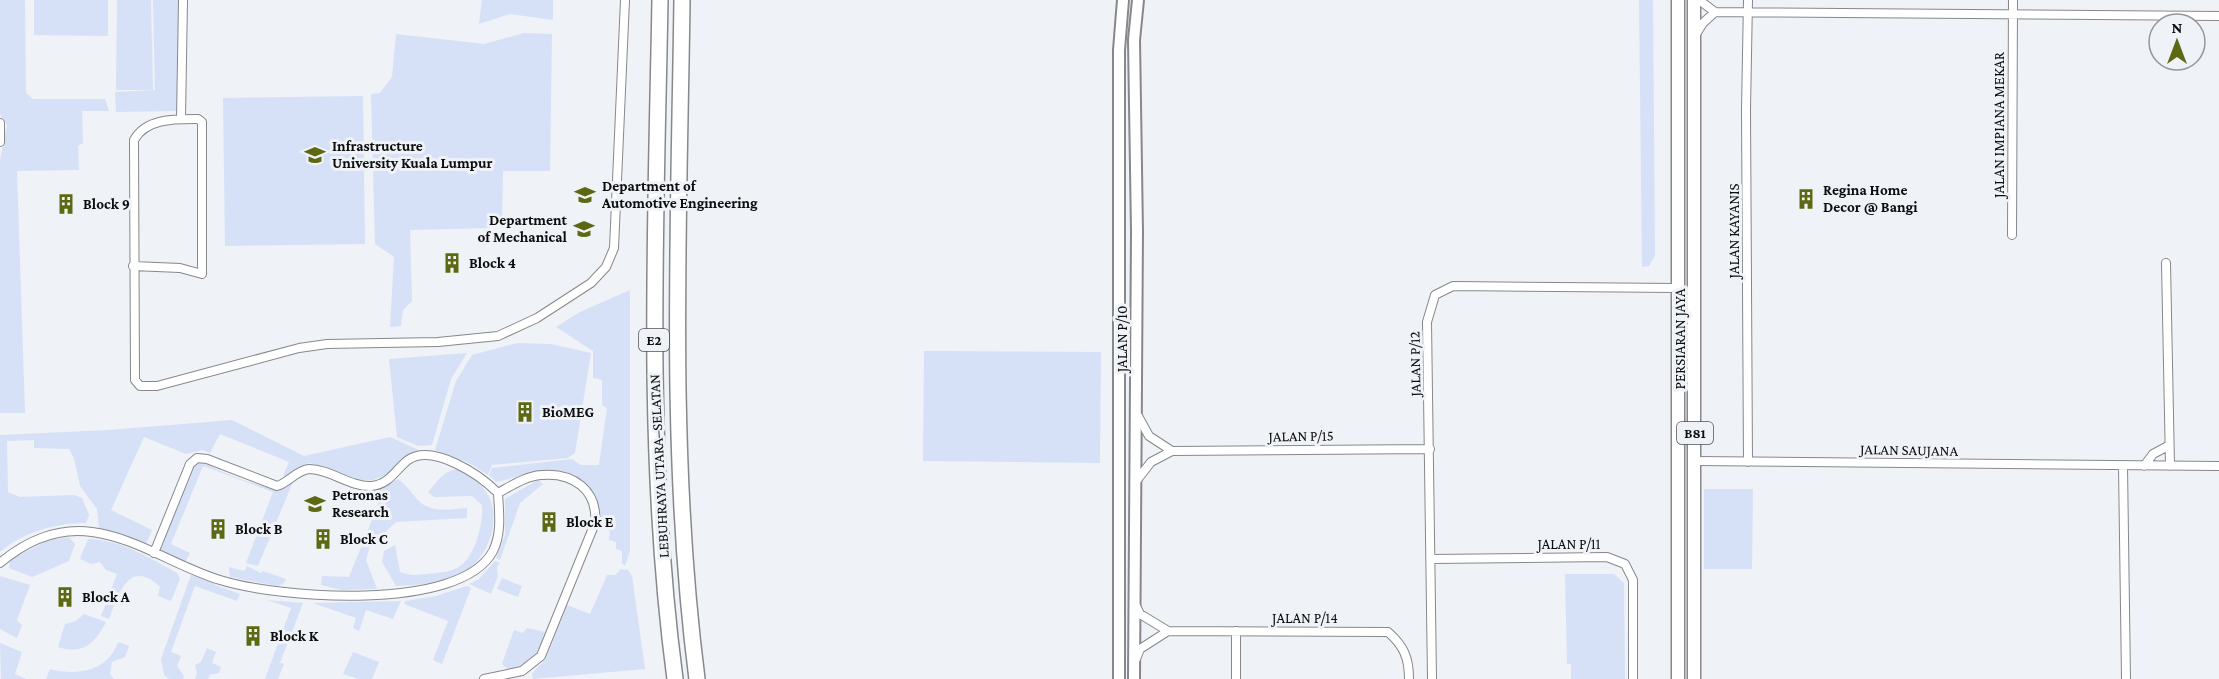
<svg xmlns="http://www.w3.org/2000/svg" width="2219" height="679" viewBox="0 0 2219 679" font-family="'Crimson Pro',serif">
  <style>
    .green { fill: #d6e1f7 }
    .lines { fill: none; stroke-linecap: round; stroke-linejoin: round }
    .street-casing { stroke: #86888c; stroke-width: 10 }
    .secondary-casing { stroke: #86888c; stroke-width: 14 }
    .primary-casing { stroke: #86888c; stroke-width: 15 }
    .highway-casing { stroke: #86888c; stroke-width: 18 }
    .street { stroke: #fff; stroke-width: 8 }
    .secondary { stroke: #fff; stroke-width: 10 }
    .primary { stroke: #fff; stroke-width: 12 }
    .highway { stroke: #fff; stroke-width: 15 }
    .labels { text-anchor: middle; stroke-width: 6; stroke-linejoin: round; paint-order: stroke }
    .shield { fill: #eff2f6; stroke: #505254; stroke-width: 1.5 }
    .shield-label { font-size: 14px; font-weight: bold; fill: #0c0d0e }
    .street-label { font-size: 15px; fill: #0c0d0e; stroke: #eff2f6 }
    .poi-label { font-size: 15px; font-weight: bold; fill: #0c0d0e; stroke: #eff2f6; text-anchor: start }
  </style>
  <rect width="100%" height="100%" fill="#eff2f6"/>
  <path class="green" d="M0 0H25L26 93 33 99H105L109 111H82L83 143 78 146 79 170 17 171 25 413H0V160L7 125 0 114Z
    M34 0H108V36L34 35Z
    M117 0H151L153 90H116Z
    M153 0H180L178 111 116 112 115 92 155 90Z
    M482 0H553V20L510 14 479 24Z
    M1639 0H1653L1655 256 1649 266 1642 267Z
    M524 33 552 34 550 171H503L502 224 490 228 410 230 412 301 403 310 401 326 390 327 394 257 375 244 371 94 380 93 392 77 396 34 484 44Z
    M363 96 365 244 225 246 223 98Z
    M630 290V551L625 566 622 563V551L616 549V542L609 540 610 531 600 527C601 491 581 466 542 471 526 473 512 479 496 482L489 475 492 468 572 459 581 465H599L607 408 602 405V380L593 378V351L556 327 580 312Z
    M517 343 551 344 591 353 575 453 568 458 492 465 488 475 469 463 435 450 456 381 472 355Z
    M924 351 1101 352 1100 463 923 461Z
    M467 353 451 379 432 445 418 446 397 437 389 359Z
    M232 420 304 456 390 437 419 450 401 460 391 473 373 480H361L310 463 305 464 291 477 283 476 289 462 220 434 210 453 203 450 186 454 144 437 111 510 152 530 146 544 99 529 97 509 80 486 74 458 69 449 34 448V440L7 441 8 492 20 497 74 495 82 498 89 515 86 523C56 523 23 532 0 552V435L109 430Z
    M198 461C221 470 271 498 293 482L258 566 246 563 273 492 203 466 171 544 190 553 184 565 157 553 193 463Z
    M457 469C467 474 476 479 483 488 505 513 490 556 464 573 446 584 416 585 396 586L382 562 384 551 395 545 400 572C409 576 417 575 428 574 438 573 452 572 460 566 475 557 484 521 482 505L472 496 434 497 428 492C437 482 443 471 457 469Z
    M398 479C406 485 410 491 417 499 429 514 450 509 467 508V518L396 522 370 546 366 560 377 589 342 590 321 585 322 576 349 577 378 505 373 491Z
    M538 480 543 484 520 503 500 560 496 558 505 535V499Z
    M1704 489H1753L1752 569H1704Z
    M69 537 75 544 69 561 32 577 9 568 10 560 49 540Z
    M88 539C122 540 148 557 177 573L180 579 171 601 158 596 160 587C129 557 118 595 109 619L101 616 117 574 106 570 100 562 91 564 80 559Z
    M495 561 500 563 497 567 498 576 491 594 469 584 479 579Z
    M247 566 261 573 263 571 286 579 284 583 278 586 230 577 229 567 244 571Z
    M621 569 628 570 632 576 645 669 533 679 532 673 546 659 567 605 590 614 607 575H615Z
    M1565 574H1614L1624 583 1625 679H1571V664H1567Z
    M191 575 213 580 215 585 240 594 237 601 195 586 171 652 181 656 177 666 184 676 183 679H169L164 675 161 659Z
    M0 576 30 585 17 620 22 625 17 638 0 629Z
    M502 578 522 586 518 597 497 589Z
    M467 586 471 588 442 664 433 660 448 621 404 604 405 601 436 596Z
    M267 600 303 603 280 663 284 664 278 679H265L291 608Z
    M401 601 393 619 366 610 359 631 353 628 356 618 313 603Z
    M84 614 106 622C95 644 82 655 58 647L65 624 76 621Z
    M527 628 545 632C538 653 531 668 508 670L502 664 514 630 523 633Z
    M118 642 129 646 125 657 112 662 110 674 114 679H46L50 669C78 676 107 672 118 642Z
    M0 643 22 652 15 674 26 679H1Z
    M207 648 216 652 212 663 221 667 219 673 210 675 208 679H195L197 673 195 665 201 662Z
    M353 652 379 662 372 679H359L343 674Z"/>
  <g class="lines">
    <g class="street-casing">
      <path id="street" d="M1699 0 1715 12 2219 16
        M1748 0 1746 110 1748 462
        M1695 36 1703 23 1715 12
        M181 119 183 0
        M0 123V142
        M2012 235 2013 0
        M2166 263 2170 466
        M133 266 180 268 202 274V122L198 119C175 119 146 118 134 140L135 380 140 386H157L299 348 327 344 438 342 498 336 537 318 591 283 606 267 614 248 625 0
        M1138 416 1149 436 1172 451
        M1695 461 2219 466
        M2123 466 2126 679
        M2144 466 2153 454 2168 446
        M1137 480 1151 462 1172 451 1430 449
        M1432 559 1607 557 1625 564 1633 580V679
        M0 563C26 541 58 527 92 532 137 538 177 567 220 580 277 598 460 613 493 551 502 533 499 512 498 493 480 475 433 443 408 460 396 469 389 485 371 486 350 487 330 469 309 469 297 470 288 483 277 486L207 459 197 458 190 464 154 553
        M1136 606 1140 614 1168 631 1388 632C1404 646 1409 658 1409 679
        M1136 659 1140 649 1168 631
        M484 679 522 671 541 656 595 523C598 490 573 472 541 475 526 476 511 486 498 493
        M1236 679V631
        M1432 679 1427 322 1435 295 1453 286 1679 288"/>
    </g>
    <g class="secondary-casing">
      <path id="secondary" d="M1119 679V50L1123 0
        M1134 679 1137 232 1134 40 1138 0"/>
    </g>
    <g class="primary-casing">
      <path id="primary" d="M1678 0V679
        M1694 0V679"/>
    </g>
    <g class="highway-casing">
      <path id="highway" d="M660 0C656 226 645 454 675 679
        M682 0C679 226 668 454 697 679"/>
    </g>
    <use href="#street" class="street"/>
    <use href="#secondary" class="secondary"/>
    <use href="#primary" class="primary"/>
    <use href="#highway" class="highway"/>
  </g>
  <defs>
    <g id="university-bare" transform="scale(1.62)"><path d="M0-5L7-2L0 1L-7-2ZM-4 1L0 2.5L4 1V4Q0 6-4 4Z" fill="#5c6912" stroke="#eff2f6" stroke-width="2.5" paint-order="stroke"/></g>
    <g id="building-bare" transform="scale(1.62)"><path d="M-4-6H4V6H1V3H-1V6H-4ZM-2.5-4.3h1.7v1.8h-1.7ZM.8-4.3h1.7v1.8H.8ZM-2.5-1h1.7V.8h-1.7ZM.8-1h1.7V.8H.8Z" fill="#5c6912" stroke="#eff2f6" stroke-width="2.5" paint-order="stroke"/></g>
  </defs>
  <g fill-rule="evenodd">
    <use href="#university-bare" x="315" y="155"/>
    <use href="#university-bare" x="585" y="195"/>
    <use href="#building-bare" x="1806" y="199"/>
    <use href="#building-bare" x="66" y="204"/>
    <use href="#university-bare" x="584" y="229"/>
    <use href="#building-bare" x="452" y="263"/>
    <use href="#building-bare" x="525" y="412"/>
    <use href="#university-bare" x="315" y="504"/>
    <use href="#building-bare" x="549" y="522"/>
    <use href="#building-bare" x="218" y="529"/>
    <use href="#building-bare" x="323" y="539"/>
    <use href="#building-bare" x="65" y="597"/>
    <use href="#building-bare" x="253" y="636"/>
  </g>
  <g class="labels">
    <g class="shield">
      <rect x="639" y="329" width="30" height="22" rx="4.5"/>
      <rect x="1677" y="422" width="36" height="22" rx="4.5"/>
    </g>
    <g class="shield-label">
      <text x="654" y="345">E2</text>
      <text x="1695" y="438">B81</text>
    </g>
    <g class="street-label">
      <text transform="translate(1999 125) rotate(-90)" y="5">JALAN IMPIANA MEKAR</text>
      <text transform="translate(1734 231) rotate(-90)" y="5">JALAN KAYANIS</text>
      <text transform="translate(1122 339) rotate(-90)" y="5">JALAN P/10</text>
      <text transform="translate(1680 339) rotate(-90)" y="5">PERSIARAN JAYA</text>
      <text transform="translate(1415 364) rotate(-91)" y="5">JALAN P/12</text>
      <text transform="translate(1301 436) rotate(-1)" y="5">JALAN P/15</text>
      <text transform="translate(1909 450) rotate(1)" y="5">JALAN SAUJANA</text>
      <text transform="translate(659 466) rotate(-93)" y="5">LEBUHRAYA UTARA–SELATAN</text>
      <text x="1569" y="549">JALAN P/11</text>
      <text x="1305" y="623">JALAN P/14</text>
    </g>
    <g class="poi-label">
      <text x="332" y="151">Infrastructure<tspan x="332" dy="17">University Kuala Lumpur</tspan></text>
      <text x="602" y="191">Department of<tspan x="602" dy="17">Automotive Engineering</tspan></text>
      <text x="1823" y="195">Regina Home<tspan x="1823" dy="17">Decor @ Bangi</tspan></text>
      <text x="83" y="209">Block 9</text>
      <text x="567" y="225" text-anchor="end">Department<tspan x="567" dy="17">of Mechanical</tspan></text>
      <text x="469" y="268">Block 4</text>
      <text x="542" y="417">BioMEG</text>
      <text x="332" y="500">Petronas<tspan x="332" dy="17">Research</tspan></text>
      <text x="566" y="527">Block E</text>
      <text x="235" y="534">Block B</text>
      <text x="340" y="544">Block C</text>
      <text x="82" y="602">Block A</text>
      <text x="270" y="641">Block K</text>
    </g>
  </g>
  <g transform="translate(2177 42)"><circle r="28" fill="#eff2f6" stroke="#949699" stroke-width="1.5"/>
  <path d="M0-4.5L10 22L0 15L-10 22Z" fill="#5c6912"/>
  <text y="-9" font-size="16" font-weight="bold" text-anchor="middle" fill="#0c0d0e">N</text>
  </g>
</svg>
